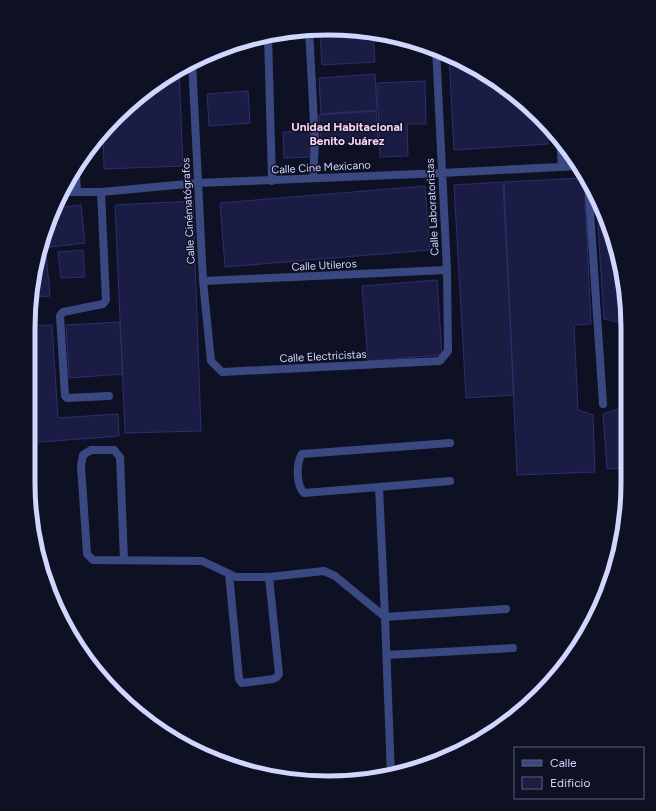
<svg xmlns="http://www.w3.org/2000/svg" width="656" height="811" viewBox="0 0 656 811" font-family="Figtree,sans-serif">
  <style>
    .building { fill: #1b1c43; stroke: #2d2f6f }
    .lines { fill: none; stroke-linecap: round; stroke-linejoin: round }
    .minor { stroke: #3a4881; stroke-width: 8 }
    .labels { text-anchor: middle; stroke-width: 3; stroke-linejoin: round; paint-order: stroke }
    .street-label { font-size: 11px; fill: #d1d6fe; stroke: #0e1023 }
    .neighbourhood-label { font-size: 12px; font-weight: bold; fill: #fed3f8; stroke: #0e1023 }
    .rim { fill: none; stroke: #d1d6fe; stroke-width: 5 }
  </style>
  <rect width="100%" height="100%" fill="#0e1023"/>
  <path class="building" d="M367 31 373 32 375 62 322 65 320 33Z
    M449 55 478 68 526 102 547 125 548 144 454 150Z
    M179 69 183 166 104 169 103 130 146 90Z
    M375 74 377 110 321 114 319 78Z
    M425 81 426 124H407L408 156 380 157 377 83Z
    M248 91 250 123 209 126 207 94Z
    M376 111 378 141 321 145 319 115Z
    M310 131 311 157 284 158 283 132Z
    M584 178 591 324 574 325 578 410 593 415 595 472 517 475 504 182Z
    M503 182 514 395 466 398 454 185Z
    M425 186 430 250 225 267 220 203Z
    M596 194 618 251 627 309V468L607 469 603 414 626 407 622 323 604 319Z
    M193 201 201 431 125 433 115 205Z
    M81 205 85 243 43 248 51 213 54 208Z
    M83 250 85 277 61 278 58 252Z
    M42 252H46L50 296 31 298Z
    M437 280 442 355 368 361 362 286Z
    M120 322 123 374 69 378 66 325Z
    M52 325 58 418 118 414 119 436 28 443 29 326Z"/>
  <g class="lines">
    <path class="minor" d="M309 29 315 142 313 178
      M268 35 272 181
      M192 61 203 281 211 361 222 372 440 361 448 351 447 270 436 49
      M560 139 562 167
      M76 173 77 192
      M588 181 603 404
      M64 192H101L198 183 442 173 579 166
      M101 192 106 300 103 304 63 312 60 316 65 396 67 398 109 396
      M203 281 447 270
      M450 481 379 487 385 617 506 609
      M379 487 304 493C296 485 296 463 302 454L450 443
      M124 560 120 457 114 450H91L83 455 81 466 87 554 93 560 202 561 236 577H269L324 571 335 576 385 617 391 776
      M229 574 239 679 242 683 273 679 277 677 279 674 269 577
      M387 655 513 648"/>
  </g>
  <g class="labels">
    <g class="street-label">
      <text transform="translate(321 167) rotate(-3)" y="4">Calle Cine Mexicano</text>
      <text transform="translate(432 207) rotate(-93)" y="4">Calle Laboratoristas</text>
      <text transform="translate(188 211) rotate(-93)" y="4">Calle Cinématógrafos</text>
      <text transform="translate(324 265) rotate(-3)" y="4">Calle Utileros</text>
      <text transform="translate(323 356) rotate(-3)" y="4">Calle Electricistas</text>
    </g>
    <g class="neighbourhood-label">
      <text x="347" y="131">Unidad Habitacional<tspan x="347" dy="14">Benito Juárez</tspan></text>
    </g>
  </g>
  <path d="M0 0H656V811H0ZM328 35H328A293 293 0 0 1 621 328V483A293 293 0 0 1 328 776H328A293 293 0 0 1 35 483V328A293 293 0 0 1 328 35Z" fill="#0e1023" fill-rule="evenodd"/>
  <path class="rim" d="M328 35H328A293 293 0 0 1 621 328V483A293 293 0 0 1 328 776H328A293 293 0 0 1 35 483V328A293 293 0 0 1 328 35Z"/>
  <rect x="514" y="747" width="130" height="52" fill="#0e1023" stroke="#5c5f7b"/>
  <rect x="522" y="760" width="20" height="6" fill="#3a4881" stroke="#5c5f7b"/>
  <text x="550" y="767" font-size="12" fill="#d1d6fe">Calle</text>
  <rect x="522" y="777" width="20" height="12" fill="#1b1c43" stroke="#5c5f7b"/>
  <text x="550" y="787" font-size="12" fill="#d1d6fe">Edificio</text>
</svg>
